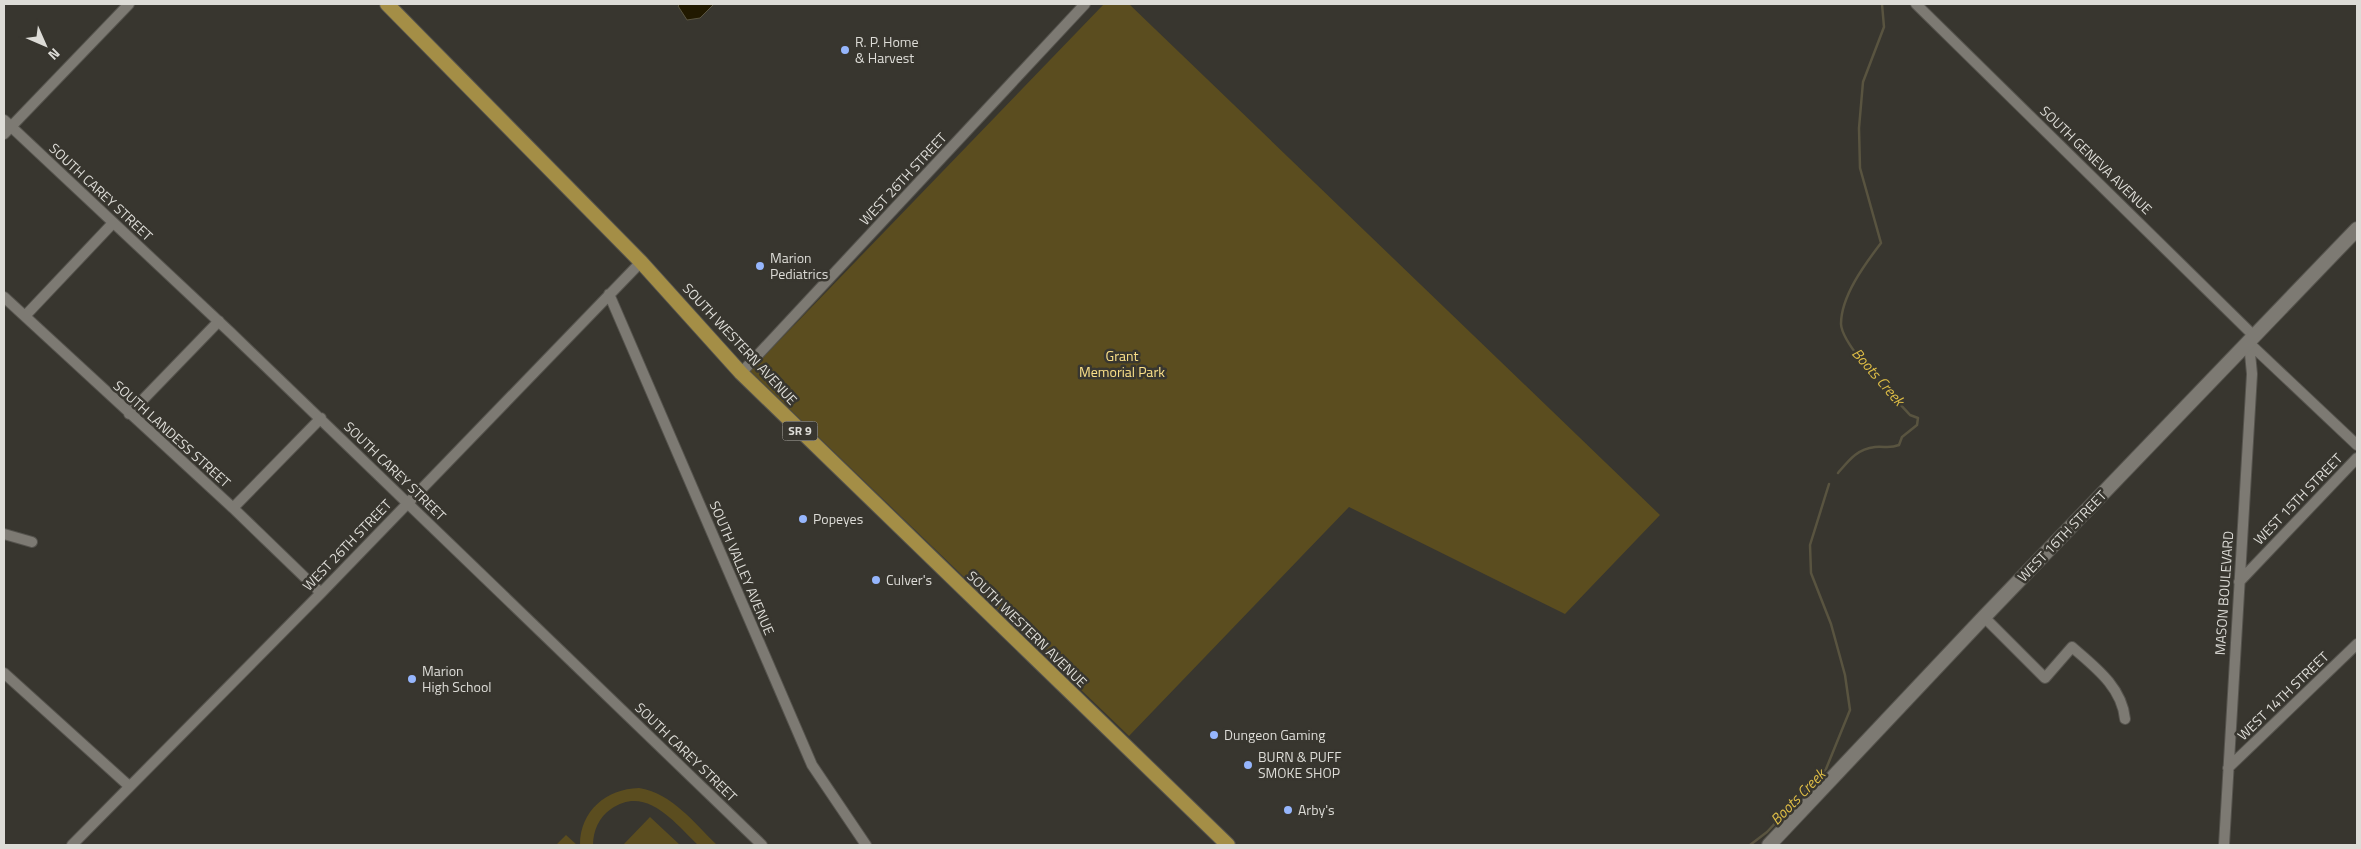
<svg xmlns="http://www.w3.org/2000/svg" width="2361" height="849" viewBox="0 0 2361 849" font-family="'Titillium Web',sans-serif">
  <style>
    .green { fill: #5b4d1f }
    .water { fill: #211900; stroke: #595440 }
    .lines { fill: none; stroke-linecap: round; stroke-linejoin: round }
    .stream { stroke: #595440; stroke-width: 2.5 }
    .minor-casing { stroke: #55534d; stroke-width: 12 }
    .tertiary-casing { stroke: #55534d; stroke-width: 16 }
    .trunk-casing { stroke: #55534d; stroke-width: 16 }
    .minor { stroke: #7d7a73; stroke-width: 10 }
    .tertiary { stroke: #7d7a73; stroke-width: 14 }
    .trunk { stroke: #a48e46; stroke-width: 14 }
    .poi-dot { fill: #96b6fd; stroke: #38362f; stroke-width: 2 }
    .labels { text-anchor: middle; stroke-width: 5; stroke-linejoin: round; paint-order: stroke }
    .shield { fill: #38362f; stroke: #acaaa5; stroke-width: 1 }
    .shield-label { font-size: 12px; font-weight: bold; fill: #dddcd7 }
    .poi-label { font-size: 14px; fill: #dddcd7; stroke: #38362f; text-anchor: start }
    .street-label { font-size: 14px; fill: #dddcd7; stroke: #38362f }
    .park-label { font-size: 14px; fill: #fbe089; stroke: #38362f }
    .water-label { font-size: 15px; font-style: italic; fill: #debd46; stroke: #38362f }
  </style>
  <rect width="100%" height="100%" fill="#38362f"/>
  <path class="green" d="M1104 4H1129L1660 515 1565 614 1349 507 1129 736 750 371Z
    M639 788C672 793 694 823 717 845H698C675 823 646 784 611 809 599 817 593 831 593 845H580C580 811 606 789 639 788Z
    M650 817 680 845H623Z
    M566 835 577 845H558L557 844Z"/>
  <path class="water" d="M680 4H714L700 18 687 20 678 6Z"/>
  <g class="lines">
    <path class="stream" d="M1838 473C1849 460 1857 449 1875 447 1885 446 1889 449 1899 445L1902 437 1917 425 1918 418 1910 415C1894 397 1842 346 1841 324 1841 296 1865 264 1881 243L1860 168 1859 128 1863 82 1884 27 1882 4
      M1750 845 1767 832 1826 769 1850 710 1845 675 1831 624 1811 573 1810 545 1829 484"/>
    <g class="minor-casing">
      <path id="minor" d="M1916 4 2255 337
        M4 120 231 333 762 845
        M4 134 129 4
        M609 294 812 765 866 845
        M4 297 233 508 321 593
        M25 316 113 223
        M2249 343 2357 445
        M741 373 1085 4
        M129 414 219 321
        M233 508 321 418
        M4 534 32 542
        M2239 582 2357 458
        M1984 617 2045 678 2072 647C2095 667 2122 687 2125 719
        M4 673 129 786
        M2228 768 2357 644
        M72 845 321 593 641 262
        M2224 845 2252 374 2249 343"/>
    </g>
    <g class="tertiary-casing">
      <path id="tertiary" d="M1769 845 1984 617 2357 229"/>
    </g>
    <g class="trunk-casing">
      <path id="trunk" d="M387 4 641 262 741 373 1228 845"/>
    </g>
    <use href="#minor" class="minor"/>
    <use href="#tertiary" class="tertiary"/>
    <use href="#trunk" class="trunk"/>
  </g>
  <g class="poi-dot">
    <circle cx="845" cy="50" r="5"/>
    <circle cx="760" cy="266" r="5"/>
    <circle cx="803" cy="519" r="5"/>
    <circle cx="876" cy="580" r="5"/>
    <circle cx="412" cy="679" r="5"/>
    <circle cx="1214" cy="735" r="5"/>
    <circle cx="1248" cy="765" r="5"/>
    <circle cx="1288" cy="810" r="5"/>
  </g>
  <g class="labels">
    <rect class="shield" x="782.5" y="421.5" width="35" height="19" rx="4"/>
    <g class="shield-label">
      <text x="800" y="435">SR 9</text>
    </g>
    <g class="poi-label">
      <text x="855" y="47">R. P. Home<tspan x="855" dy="16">&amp; Harvest</tspan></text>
      <text x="770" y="263">Marion<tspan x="770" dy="16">Pediatrics</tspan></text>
      <text x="813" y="524">Popeyes</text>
      <text x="886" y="585">Culver's</text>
      <text x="422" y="676">Marion<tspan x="422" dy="16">High School</tspan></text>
      <text x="1224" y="740">Dungeon Gaming</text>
      <text x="1258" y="762">BURN &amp; PUFF<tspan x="1258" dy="16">SMOKE SHOP</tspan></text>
      <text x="1298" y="815">Arby's</text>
    </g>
    <g class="street-label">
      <text transform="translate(2096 160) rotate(44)" y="5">SOUTH GENEVA AVENUE</text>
      <text transform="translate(903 179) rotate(-47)" y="5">WEST 26TH STREET</text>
      <text transform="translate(101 192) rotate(43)" y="5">SOUTH CAREY STREET</text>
      <text transform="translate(740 344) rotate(47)" y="5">SOUTH WESTERN AVENUE</text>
      <text transform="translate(172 434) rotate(42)" y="5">SOUTH LANDESS STREET</text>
      <text transform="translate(395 471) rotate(44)" y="5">SOUTH CAREY STREET</text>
      <text transform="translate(2298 499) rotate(-46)" y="5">WEST 15TH STREET</text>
      <text transform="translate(2062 536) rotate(-46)" y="5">WEST 16TH STREET</text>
      <text transform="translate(347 545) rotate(-46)" y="5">WEST 26TH STREET</text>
      <text transform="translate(742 568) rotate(67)" y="5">SOUTH VALLEY AVENUE</text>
      <text transform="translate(2224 593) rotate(-86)" y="5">MASON BOULEVARD</text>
      <text transform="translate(1027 629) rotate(44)" y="5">SOUTH WESTERN AVENUE</text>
      <text transform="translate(2283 696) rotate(-44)" y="5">WEST 14TH STREET</text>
      <text transform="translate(686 752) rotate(44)" y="5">SOUTH CAREY STREET</text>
    </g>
    <g class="park-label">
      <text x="1122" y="361">Grant<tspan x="1122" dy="16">Memorial Park</tspan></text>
    </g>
    <g class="water-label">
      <text transform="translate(1878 377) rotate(49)" y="5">Boots Creek</text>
      <text transform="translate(1798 797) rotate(-46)" y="5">Boots Creek</text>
    </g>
  </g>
  <rect width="2361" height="849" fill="none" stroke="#dddcd7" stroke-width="10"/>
  <g transform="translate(45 45) rotate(135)" stroke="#38362f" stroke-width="4" paint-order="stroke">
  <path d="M0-4L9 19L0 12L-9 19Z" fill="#dddcd7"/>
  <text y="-8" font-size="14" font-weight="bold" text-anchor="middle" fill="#dddcd7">N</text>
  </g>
</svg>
